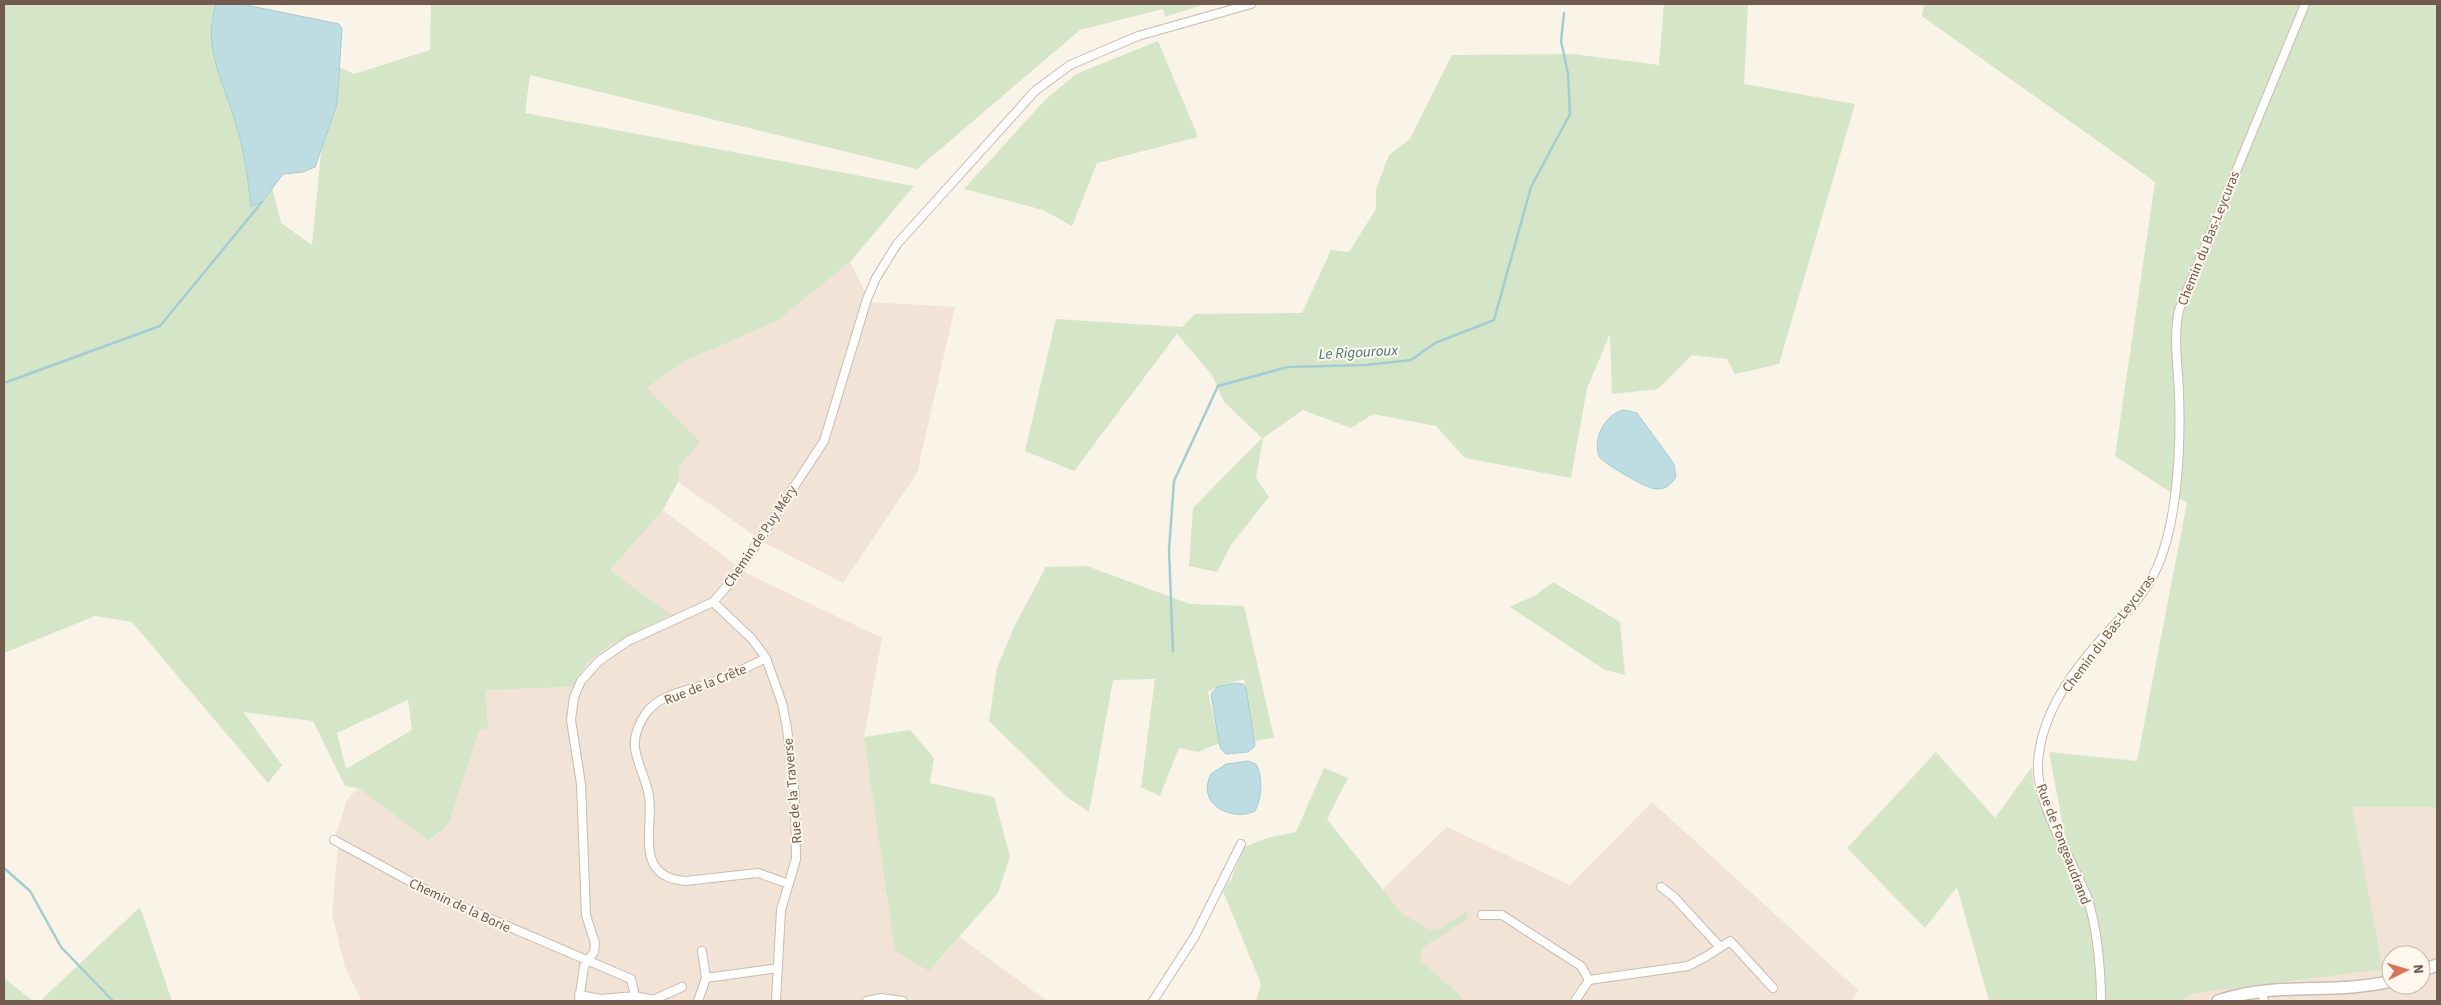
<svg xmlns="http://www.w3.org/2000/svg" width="2441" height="1005" viewBox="0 0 2441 1005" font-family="'Source Sans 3',sans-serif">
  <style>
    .residential { fill: #f1e4d7; fill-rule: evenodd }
    .green { fill: #d4e6c7; fill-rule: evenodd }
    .water { fill: #bedde2; stroke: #a5ccd2 }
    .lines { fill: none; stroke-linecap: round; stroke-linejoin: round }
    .stream { stroke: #a5ccd2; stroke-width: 2.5 }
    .street-casing { stroke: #cbbbaf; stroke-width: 10 }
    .secondary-casing { stroke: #cdbbac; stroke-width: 14 }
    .street { stroke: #fff; stroke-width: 8 }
    .secondary { stroke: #fff; stroke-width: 11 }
    .labels { text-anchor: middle; stroke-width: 4; stroke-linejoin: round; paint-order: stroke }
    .street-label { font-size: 14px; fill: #715a4e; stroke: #fdf7ed }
    .water-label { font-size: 15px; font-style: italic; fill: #47737b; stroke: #fdf7ed }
  </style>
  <rect width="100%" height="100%" fill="#faf3e7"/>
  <path class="residential" d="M850 262 870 302 955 307 917 473 843 583 765 543 678 482V468L647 388 687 360 777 321Z
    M663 510 746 573 882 638 864 737 929 971 960 937 1047 1001H362L345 967 332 914 338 846 336 834 347 800 358 788 429 841 449 823 479 729 485 690 572 687 588 662 609 646 671 616 610 570Z
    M1652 802 1858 990 1851 1001H1267L1447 827 1570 885Z
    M2352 806 2437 807V1001H2181L2195 993ZM2391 955H2421V985H2391Z"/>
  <path class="green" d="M4 4H216L211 20 222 85 237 128 245 162 251 207 262 202 272 187 281 223 312 245 330 63 354 74 430 50 431 4H1205L1165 17 1163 9 1080 30 917 169 530 75 525 113 914 186 850 262 777 321 687 360 647 388 700 442 679 467 678 482 663 510 610 570 671 615 609 646 588 662 572 687 485 690 488 728 479 730 449 823 429 841 358 788 345 786 313 721 243 712 282 765 268 783 132 622 95 616 4 653ZM408 700 412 730 346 769 337 733Z
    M1664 4H1748L1744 84 1855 104 1779 364 1735 374 1727 359 1692 355 1658 389 1612 394 1610 334 1587 388 1571 478 1465 458 1436 426 1373 414 1351 428 1303 410 1263 438 1256 478 1269 497 1231 545 1217 572 1189 566 1193 508 1262 438 1224 402 1212 375 1177 334 1074 471 1025 451 1056 319 1182 327 1195 314 1302 313 1331 250 1349 252 1376 209V189L1389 155 1410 139 1452 55 1573 54 1659 65Z
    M1924 4H2437V807H2352L2383 969 2195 993 2181 1001H1989L1957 887 1925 928 1847 848 1936 752 1995 818 2032 767 2034 789 2074 884 2049 752 2137 761 2187 503 2115 456 2155 182 1922 16Z
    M1158 41 1198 137 1097 163 1072 226 1043 210 964 189 1045 100 1076 74Z
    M1087 566 1190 604 1244 606 1274 738 1254 741 1244 679 1217 687 1208 692 1219 743 1198 752 1179 748 1160 796 1141 787 1155 679 1113 680 1089 812 1068 798 989 721 997 668 1014 627 1046 567Z
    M1553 582 1620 622 1625 675 1605 670 1510 607 1536 595Z
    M910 730 934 758 930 783 994 797 1010 857 998 893 929 971 895 951 864 737Z
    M1324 768 1348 778 1327 819 1402 914 1429 929 1436 931 1468 910 1467 919 1425 946 1422 950 1421 961 1466 1001H1256L1261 984 1223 891 1232 877 1244 847 1267 838 1296 832Z
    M140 907 172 1001H40Z
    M4 978 33 1001H4Z"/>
  <path class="water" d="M216 4H241L339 24 342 29 337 104 315 167 303 172 283 174 262 202 251 207C248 181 245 154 237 128 226 87 201 48 216 4Z
    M1624 410 1637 413 1674 464 1676 477C1671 484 1667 489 1657 489 1646 489 1609 466 1600 458 1591 440 1605 414 1624 410Z
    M1235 683 1243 684 1246 688 1255 746 1248 752 1226 754 1221 749 1219 743 1211 694 1217 687Z
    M1248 761 1256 764C1263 775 1262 800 1255 811 1233 822 1195 805 1211 774L1226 764Z"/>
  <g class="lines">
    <path class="stream" d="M4 383 160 326 262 202
      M1173 651 1169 550 1174 481 1218 386 1288 367 1366 365 1411 360 1435 343 1494 320 1531 187 1570 114 1568 74 1561 41 1564 13
      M4 868 30 891 61 947 113 1001"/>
    <g class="street-casing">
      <path id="street" d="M713 602 752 639 766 658 782 703 787 728 795 796 796 859 781 910 776 1001
        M766 658C750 666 734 674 718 680 695 690 661 692 646 713 622 748 643 763 649 796 654 829 633 876 685 881L758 873 789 884
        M334 840 435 895 631 979 635 996 601 999 579 995
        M1661 887 1674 897 1720 947
        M1482 915H1502L1581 966 1589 980 1575 1001
        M706 978 778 968
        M1589 980 1688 966 1707 956 1730 941 1773 988
        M2262 992 2264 1001
        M635 996 653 1000 682 987
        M579 1001 584 966 594 952 595 943 586 915 581 784 571 720 574 697 581 681 599 661 628 641 713 602 735 577 824 441 867 299 876 278 897 244 1035 91 1070 65 1138 36 1251 4
        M698 1001 706 978 702 951
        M867 1001 881 998 903 1001
        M1153 1001 1195 936 1241 844
        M2101 1001C2101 971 2097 925 2087 897 2072 859 2036 804 2038 764 2040 714 2074 669 2107 633 2122 617 2139 600 2150 581 2178 535 2181 447 2179 393 2178 366 2173 337 2179 310L2305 4"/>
    </g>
    <g class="secondary-casing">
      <path id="secondary" d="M2421 971 2437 965
        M2218 1001C2274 981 2334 995 2391 981"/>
    </g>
    <use href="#street" class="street"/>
    <use href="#secondary" class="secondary"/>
  </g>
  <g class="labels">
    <g class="street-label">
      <text transform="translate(2208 238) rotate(-68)" y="5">Chemin du Bas-Leycuras</text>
      <text transform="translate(760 536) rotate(-56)" y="5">Chemin de Puy Méry</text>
      <text transform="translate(2108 633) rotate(-53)" y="5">Chemin du Bas-Leycuras</text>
      <text transform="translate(705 684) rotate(-22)" y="5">Rue de la Crête</text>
      <text transform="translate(792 791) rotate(-95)" y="5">Rue de la Traverse</text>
      <text transform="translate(2064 844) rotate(69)" y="5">Rue de Fongeaudrand</text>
      <text transform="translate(460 905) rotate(25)" y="5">Chemin de la Borie</text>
    </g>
    <g class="water-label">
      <text transform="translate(1358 352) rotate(-3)" y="5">Le Rigouroux</text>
    </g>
  </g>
  <rect width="2441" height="1005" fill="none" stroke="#715a4e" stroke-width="10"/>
  <g transform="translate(2406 970) rotate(85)"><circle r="24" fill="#fdf7ed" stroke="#c5b8ad"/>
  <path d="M0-4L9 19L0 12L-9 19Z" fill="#d7745a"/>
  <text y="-8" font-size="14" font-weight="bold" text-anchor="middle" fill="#715a4e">N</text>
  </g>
</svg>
